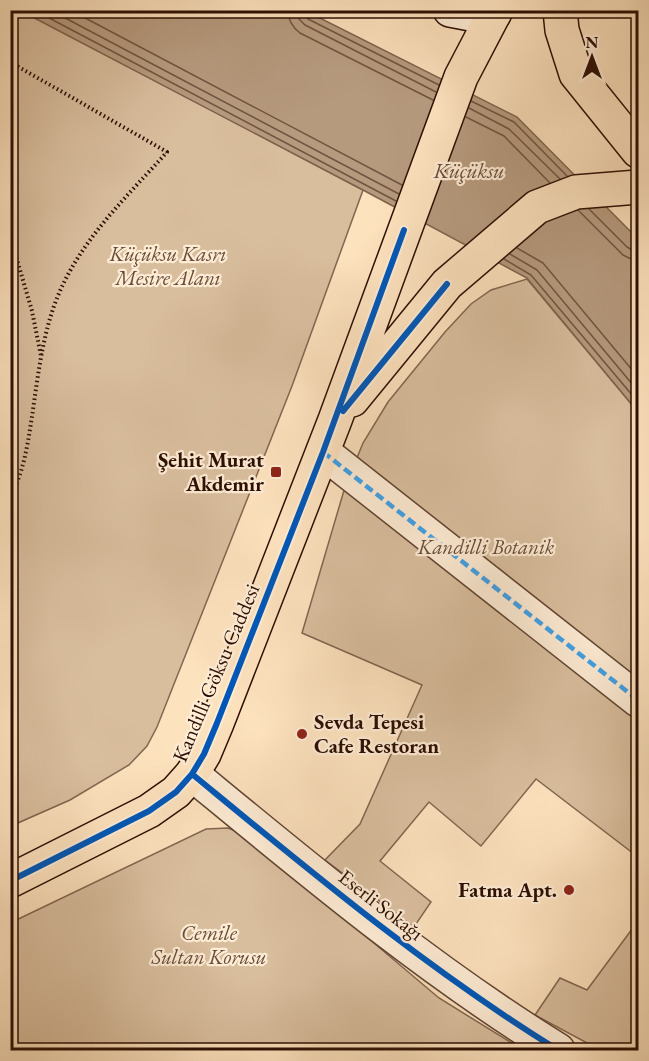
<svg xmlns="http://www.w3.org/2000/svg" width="649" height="1061" viewBox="0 0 649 1061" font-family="'EB Garamond',serif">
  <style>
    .green { fill: #d9be9e; stroke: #826650; stroke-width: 1.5 }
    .water { fill: #b69a7e; stroke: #7e624c; stroke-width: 1.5 }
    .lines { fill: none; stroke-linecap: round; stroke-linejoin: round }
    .shore { stroke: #705440; stroke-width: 1.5 }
    .street-casing { stroke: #604331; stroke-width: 36 }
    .secondary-casing { stroke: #2b0e02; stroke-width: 36 }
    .primary-casing { stroke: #2b0e02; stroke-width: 36 }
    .path { stroke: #2b0e02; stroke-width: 4; stroke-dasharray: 1.5 3; stroke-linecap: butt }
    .street { stroke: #feecd5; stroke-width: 33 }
    .secondary { stroke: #feecd5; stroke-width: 33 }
    .primary { stroke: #fde2be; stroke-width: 33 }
    .quiet { stroke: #3ea1e9; stroke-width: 4.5; stroke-dasharray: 9 4.5; stroke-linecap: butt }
    .cycleway-casing { stroke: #feecd5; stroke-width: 10 }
    .cycleway { stroke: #0057b8; stroke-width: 6 }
    .poi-dot { fill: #8f2418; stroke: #feecd5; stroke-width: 2 }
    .labels { text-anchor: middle; stroke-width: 4.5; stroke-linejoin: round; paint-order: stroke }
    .park-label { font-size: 21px; font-style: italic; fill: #684c39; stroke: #feecd5 }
    .poi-label { font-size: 21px; font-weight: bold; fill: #2b0e02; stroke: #feecd5; text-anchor: end }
    .street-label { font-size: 21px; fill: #2b0e02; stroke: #feecd5 }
    .water-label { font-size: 22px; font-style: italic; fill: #6a4d3a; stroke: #feecd5 }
  </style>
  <rect width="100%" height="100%" fill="#fde2be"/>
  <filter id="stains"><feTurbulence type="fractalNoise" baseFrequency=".00333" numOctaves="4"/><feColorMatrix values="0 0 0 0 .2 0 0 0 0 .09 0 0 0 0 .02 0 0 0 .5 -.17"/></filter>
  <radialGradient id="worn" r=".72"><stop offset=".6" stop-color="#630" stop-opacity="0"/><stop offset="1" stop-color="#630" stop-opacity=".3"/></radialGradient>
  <path class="green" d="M21 10 363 190 292 386 157 727 147 746 129 765 70 800 11 826 10 11Z
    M527 279 638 412V857L536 779 481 846 429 802 380 861 431 902 414 927 325 860 360 824 422 685 302 633 345 487 363 443 388 402 445 332 471 304 491 290Z
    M228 828 246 835 439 998 523 1050H11L10 923 206 829Z
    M638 921V1050H600L535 1015 560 978 587 990Z"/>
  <path class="water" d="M21 11H306L517 117 638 239V412L527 278 363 190Z"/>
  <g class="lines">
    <path class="shore" d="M34 10 396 201
      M50 10 399 194
      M70 10 402 185
      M288 10C288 20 292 27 300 33L433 100
      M297 10 299 19 305 25 436 92
      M305 10V15L308 19 439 85
      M471 101 514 122 567 176
      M469 108 509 129 560 179
      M466 117 504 136 550 183
      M589 209 627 247 632 250H638
      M578 210 623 255 631 259H638
      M517 248 543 263 638 377
      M510 254 537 270 638 391
      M504 259 531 275 638 402"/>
    <g class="street-casing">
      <path id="street" d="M323 452 638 700
        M192 774C310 871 428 970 558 1050"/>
    </g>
    <g class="secondary-casing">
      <path id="secondary" d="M450 10 471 14H494"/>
    </g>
    <g class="primary-casing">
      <path id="primary" d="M560 10 562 30 576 74 638 151
        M352 400 447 284 537 207 576 192 638 187
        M10 881 149 811 176 792 192 774 204 754 217 723 335 420 461 77 496 10"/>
    </g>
    <path class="path" d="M10 62 167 152C124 200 76 244 54 306 41 343 37 384 31 423 27 448 23 474 10 497
      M10 236 32 311 41 356"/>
    <use href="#street" class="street"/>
    <use href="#secondary" class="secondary"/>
    <use href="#primary" class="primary"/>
    <path class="quiet" d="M323 452 638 700"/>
    <g class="cycleway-casing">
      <path id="cycleway" d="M343 411 447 284
        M192 774C310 871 428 970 558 1050
        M10 881 149 811 176 792 192 774 204 754 217 723 323 452 404 230"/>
    </g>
    <use href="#cycleway" class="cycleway"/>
  </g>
  <g class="poi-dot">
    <rect x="270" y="466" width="12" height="12" rx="3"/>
    <circle cx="302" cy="734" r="6"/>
    <circle cx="569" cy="890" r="6"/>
  </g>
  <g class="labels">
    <g class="park-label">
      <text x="168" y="261">Küçüksu Kasrı<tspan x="168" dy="24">Mesire Alanı</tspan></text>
      <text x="486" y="554">Kandilli Botanik</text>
      <text x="209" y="940">Cemile<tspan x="209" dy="24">Sultan Korusu</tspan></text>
    </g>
    <g class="poi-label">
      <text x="264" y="467">Şehit Murat<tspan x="264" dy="24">Akdemir</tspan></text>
      <text x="314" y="729" text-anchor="start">Sevda Tepesi<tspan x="314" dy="24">Cafe Restoran</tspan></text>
      <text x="557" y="897">Fatma Apt.</text>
    </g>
    <g class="street-label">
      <text transform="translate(216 673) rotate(-67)" y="7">Kandilli Göksu Caddesi</text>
      <text transform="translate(381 905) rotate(38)" y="7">Eserli Sokağı</text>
    </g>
    <g class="water-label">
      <text x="469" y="178">Küçüksu</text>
    </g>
  </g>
  <rect width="649" height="1061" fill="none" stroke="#fde2be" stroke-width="36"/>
  <rect x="12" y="12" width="625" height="1037" fill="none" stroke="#2b0e02" stroke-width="3"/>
  <rect x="18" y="18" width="613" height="1025" fill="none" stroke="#2b0e02" stroke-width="1.5"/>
  <g transform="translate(592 57)" stroke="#feecd5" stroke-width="4.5" paint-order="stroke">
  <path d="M0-4.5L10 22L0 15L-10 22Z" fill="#2b0e02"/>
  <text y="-9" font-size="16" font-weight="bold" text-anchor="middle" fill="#2b0e02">N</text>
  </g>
  <rect width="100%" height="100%" filter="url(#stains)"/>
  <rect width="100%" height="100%" fill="url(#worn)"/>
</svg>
